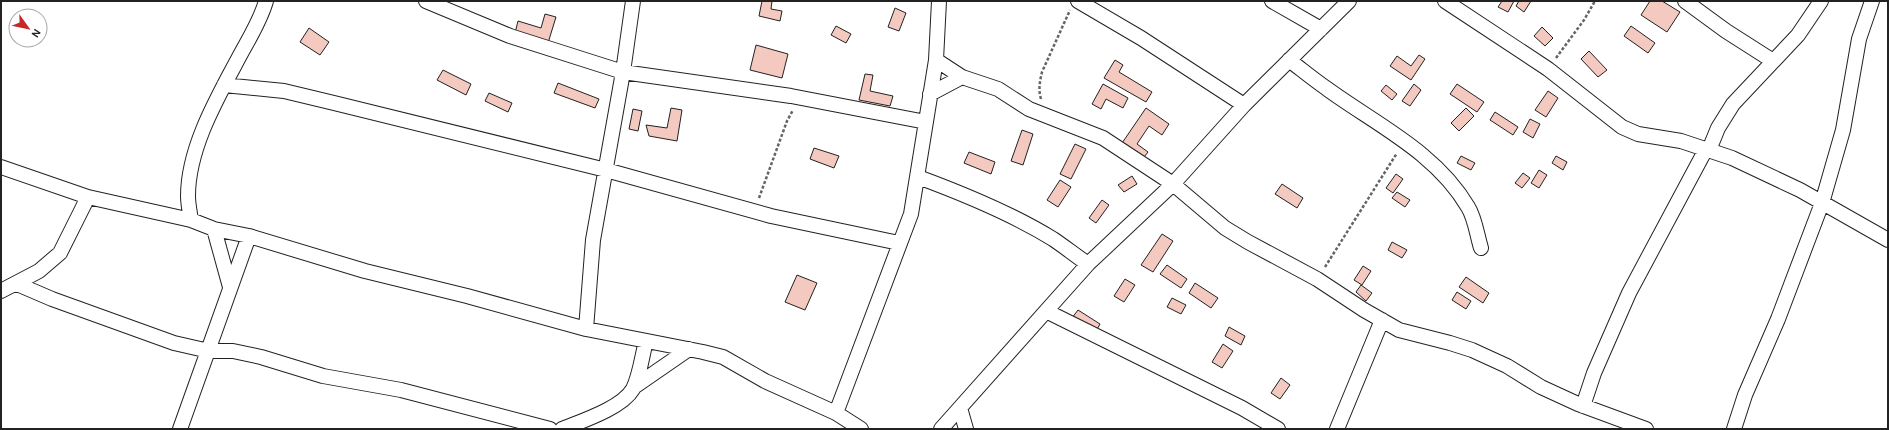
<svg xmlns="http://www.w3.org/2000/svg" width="1889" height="430" viewBox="0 0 1889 430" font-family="Karla,sans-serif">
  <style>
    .building { fill: #f3c9c0; stroke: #222 }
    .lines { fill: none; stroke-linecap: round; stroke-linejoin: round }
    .minor-casing { stroke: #222; stroke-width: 16 }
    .path { stroke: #646464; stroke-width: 2.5; stroke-dasharray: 3 2; stroke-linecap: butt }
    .minor { stroke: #fff; stroke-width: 14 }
  </style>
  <rect width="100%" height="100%" fill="#fff"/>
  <path class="building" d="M762 1H772L771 9 782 11 780 21 759 16Z
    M1502 1H1514L1508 12 1498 7Z
    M1519 1H1531L1524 12 1516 6Z
    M1650 1H1662L1680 12 1667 32 1641 15Z
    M895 8 906 13 899 31 888 27Z
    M545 14 556 17 548 43 515 33 518 21 541 28Z
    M836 26 851 34 846 43 831 35Z
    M1631 26 1655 43 1648 53 1624 36Z
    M1542 27 1553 38 1545 46 1534 36Z
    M309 28 329 42 320 55 300 42Z
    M756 45 788 54 782 78 750 70Z
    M1589 51 1607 70 1598 77 1581 59Z
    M1419 55 1425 59 1411 80 1390 66 1397 56 1411 66Z
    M1115 60 1123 65 1119 72 1152 92 1146 102 1104 78Z
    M443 70 471 84 466 95 437 80Z
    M865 74 873 75 870 91 893 96 890 106 859 100Z
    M558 83 599 99 595 108 554 93Z
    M1103 84 1128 98 1123 108 1106 99 1101 109 1092 104Z
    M1414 84 1421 90 1410 106 1402 101Z
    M1457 84 1484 102 1477 112 1450 94Z
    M1386 85 1397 94 1392 100 1381 91Z
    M1548 91 1558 98 1546 117 1535 110Z
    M489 93 512 103 508 112 485 101Z
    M671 108 682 110 677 141 649 136 646 125 667 128Z
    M1146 108 1169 124 1162 135 1149 126 1137 144 1148 152 1141 161 1120 146Z
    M1466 108 1474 116 1459 131 1451 123Z
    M633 109 642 111 638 131 629 129Z
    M1495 112 1518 127 1513 135 1490 120Z
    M1530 119 1540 124 1533 138 1523 132Z
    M1022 130 1033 134 1023 165 1011 161Z
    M1075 144 1086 149 1071 179 1060 174Z
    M814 148 839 156 834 168 810 159Z
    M969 152 995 162 991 174 964 163Z
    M1461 156 1475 163 1471 170 1457 163Z
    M1556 156 1567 162 1563 170 1552 163Z
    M1539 170 1547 175 1539 188 1531 183Z
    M1523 173 1530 178 1522 188 1515 183Z
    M1396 174 1403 179 1393 193 1386 188Z
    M1132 176 1137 184 1124 192 1118 185Z
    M1060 180 1071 187 1058 207 1047 200Z
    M1282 184 1303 198 1297 208 1275 194Z
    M1397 192 1410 200 1405 207 1392 198Z
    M1102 200 1109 205 1096 223 1089 218Z
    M1162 234 1173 241 1153 272 1141 265Z
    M1392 242 1407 250 1402 258 1388 250Z
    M1167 265 1187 279 1181 288 1160 274Z
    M1363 266 1371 271 1362 285 1354 280Z
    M797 275 817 283 805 310 785 302Z
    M1466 277 1489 293 1483 303 1459 287Z
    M1125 279 1135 285 1124 302 1114 296Z
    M1195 283 1218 298 1211 308 1189 293Z
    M1361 285 1372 293 1366 301 1356 292Z
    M1457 292 1471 301 1466 309 1452 300Z
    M1172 298 1186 305 1181 314 1167 307Z
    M1078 310 1100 324 1095 333 1072 318Z
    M1229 327 1245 336 1241 345 1225 336Z
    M1223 344 1233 351 1222 368 1212 362Z
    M1281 378 1290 385 1280 399 1271 393Z"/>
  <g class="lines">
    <g class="minor-casing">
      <path id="minor" d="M426 1 510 36 623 72 791 96 926 122
        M1078 1 1141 38 1244 105
        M1272 1 1321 29
        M1445 1 1548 69 1622 127 1638 134 1681 141 1732 158 1800 190 1888 240
        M1685 1 1726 31 1773 61
        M936 60 962 77
        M1289 60C1301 69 1313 79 1326 88 1375 124 1436 152 1468 207 1475 218 1477 235 1481 248
        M224 85 284 91 334 103 606 170 771 216 899 243
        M930 94 962 77 998 89 1029 109 1103 138 1173 184 1225 228 1248 242 1317 279 1364 310 1399 330 1450 343 1472 350 1507 366 1541 387 1578 404 1646 429
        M1709 150 1718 128 1733 104 1798 35 1821 1
        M1 167 88 197 191 220 214 229 249 236 365 271 467 296 586 329 703 352 723 357 765 381 836 413 861 429
        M918 177C964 194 1011 213 1053 239 1065 247 1076 256 1088 264
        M191 220C190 213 188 204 188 196 188 149 216 100 238 59 248 40 260 22 266 1
        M214 229 230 287
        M17 284 52 299 174 343 209 351H233L261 357 323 376 401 390 550 429
        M1 291 39 271 60 253 88 197
        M1046 311 1242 408 1278 429
        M586 329 593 240 623 72 633 1
        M634 387 689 349
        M1583 406 1594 373 1629 293 1706 149
        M960 408 966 429
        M836 413 911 214 936 60 939 1
        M180 429 249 236
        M562 429C582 421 622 408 633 389 640 375 642 356 646 341
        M941 429 1088 264 1173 184 1244 105 1349 1
        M1337 429 1382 320
        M1734 429 1745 395 1778 319 1822 203 1843 130 1859 39 1872 1"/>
    </g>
    <path class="path" d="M1556 58 1584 20 1595 1
      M1041 99C1038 89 1040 81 1042 72L1070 10
      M759 198 787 121 793 110
      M1325 267 1397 153"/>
    <use href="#minor" class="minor"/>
  </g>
  <rect width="1889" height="430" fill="none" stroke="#222222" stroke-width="4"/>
  <g transform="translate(28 28) rotate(123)"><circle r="19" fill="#ffffff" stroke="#a7a7a7"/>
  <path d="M0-3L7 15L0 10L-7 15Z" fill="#c62828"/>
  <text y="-6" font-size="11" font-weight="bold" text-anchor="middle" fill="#222222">N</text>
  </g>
</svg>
